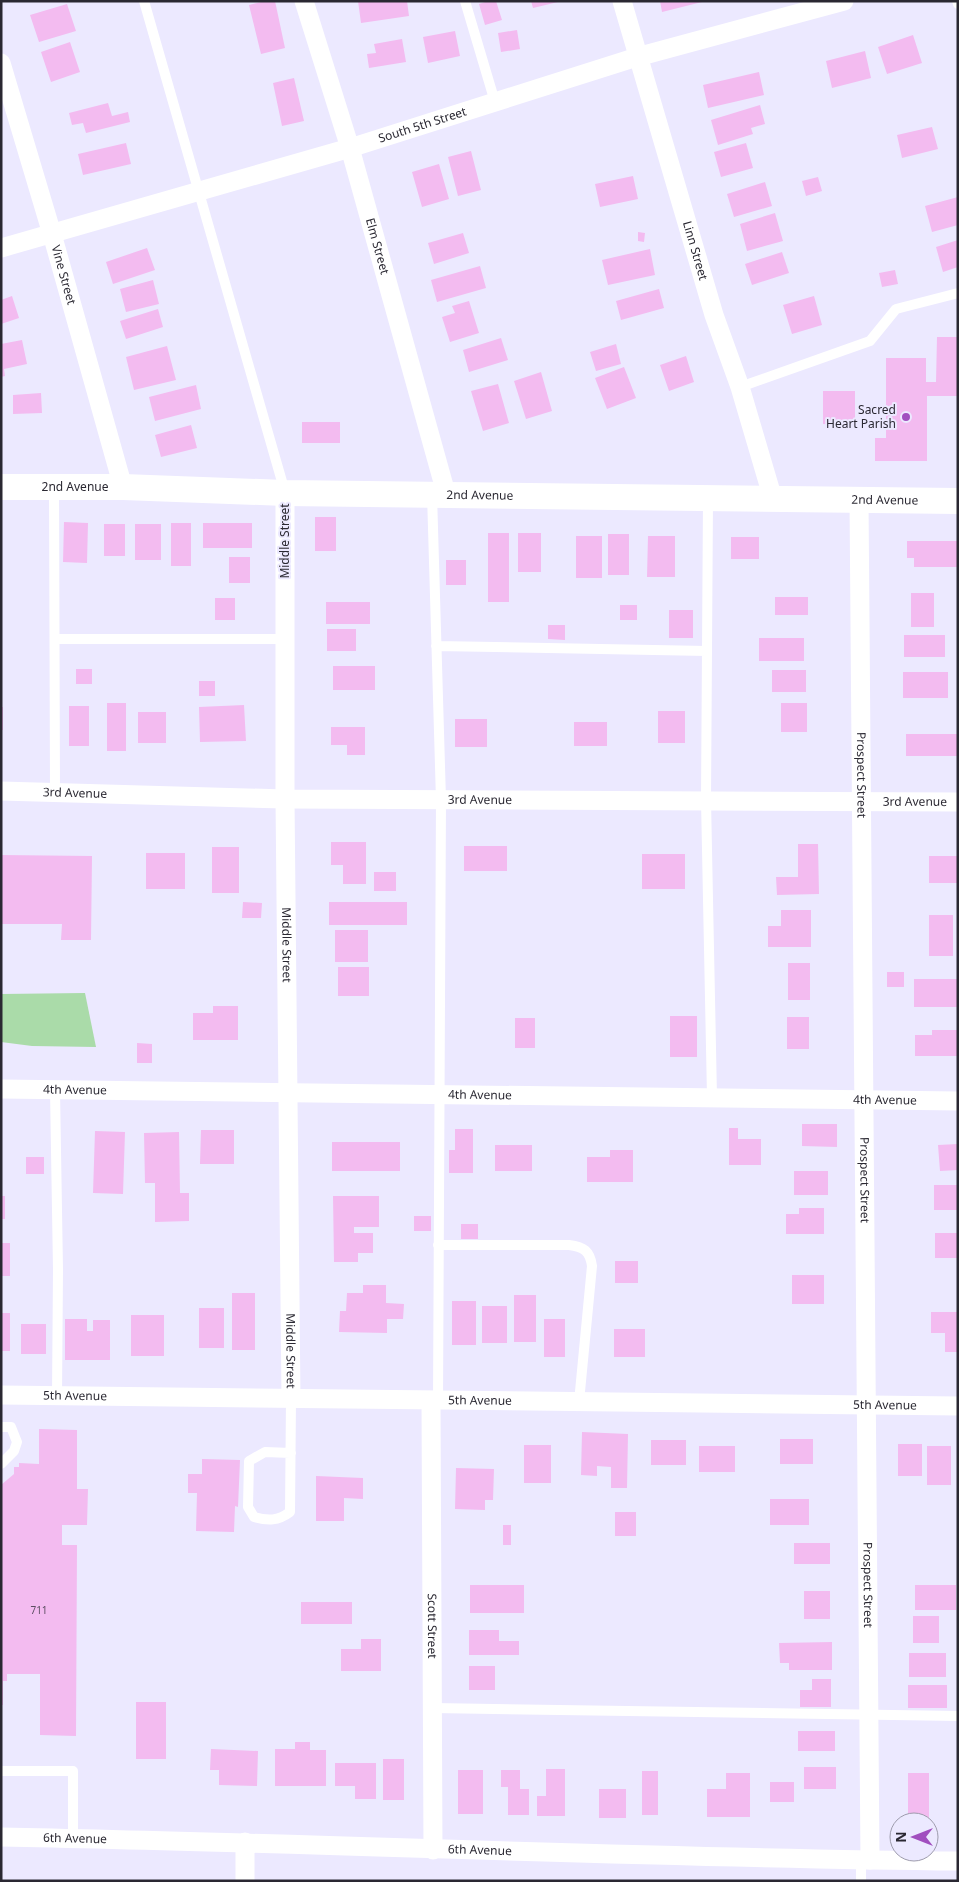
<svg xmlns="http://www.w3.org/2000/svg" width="959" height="1882" viewBox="0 0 959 1882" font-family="'Noto Sans',sans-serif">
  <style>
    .green { fill: #aadba9 }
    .building { fill: #f3bbf0 }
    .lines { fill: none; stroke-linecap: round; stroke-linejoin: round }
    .lane { stroke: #fff; stroke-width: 10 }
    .street { stroke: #fff; stroke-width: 19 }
    .secondary { stroke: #fff; stroke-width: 26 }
    .poi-dot { fill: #a14fbf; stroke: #ece9ff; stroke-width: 2 }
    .labels { text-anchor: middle; stroke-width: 4; stroke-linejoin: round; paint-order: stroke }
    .number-label { font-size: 10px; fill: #5c4d62 }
    .street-label { font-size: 12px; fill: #2a2832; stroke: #ece9ff }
    .poi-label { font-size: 12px; fill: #2a2832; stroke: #ece9ff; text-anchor: end }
  </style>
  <rect width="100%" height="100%" fill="#ece9ff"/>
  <path class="green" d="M85 993 96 1047 32 1046 1 1042V994Z"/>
  <path class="building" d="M265 1H275L285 48 261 54 249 5Z
    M358 1H407L409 16 361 23Z
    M488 1H496L502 20 485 25 479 4Z
    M531 1H558V2L533 8Z
    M660 1H702V2L662 12Z
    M67 4 76 31 39 42 30 15Z
    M517 30 520 49 501 52 498 33Z
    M455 31 460 56 428 63 423 37Z
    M913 35 922 63 887 74 878 47Z
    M402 39 406 62 369 68 367 54 376 53 374 44Z
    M70 42 80 72 51 82 41 52Z
    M865 51 871 78 832 88 826 61Z
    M759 72 764 95 708 108 703 85Z
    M294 78 304 121 282 126 273 83Z
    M108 103 112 116 128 112 130 122 86 133 83 123 72 125 69 113Z
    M760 105 765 124 751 128 753 134 718 145 711 120Z
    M932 127 938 149 902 158 897 135Z
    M126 143 131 164 83 175 78 154Z
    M746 143 753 168 721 177 714 152Z
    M471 151 481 190 458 196 448 157Z
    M439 164 449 199 422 207 412 172Z
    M633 176 638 199 600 207 595 184Z
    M818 177 822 191 806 196 802 181Z
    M765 182 772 206 734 217 727 194Z
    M958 197V225L932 232 925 206Z
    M775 213 783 241 747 251 740 224Z
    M638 232 645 233 644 242 638 241Z
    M463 233 469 253 434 264 428 243Z
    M958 240V267L943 272 936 247Z
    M147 248 155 270 113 284 106 262Z
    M650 249 655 275 608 285 602 260Z
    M782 252 789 273 752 285 745 264Z
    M480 266 486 288 437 302 431 280Z
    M895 270 898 284 882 287 879 273Z
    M153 280 159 304 126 312 120 289Z
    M659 289 664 308 621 320 616 301Z
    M12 296 19 318 1 324V300Z
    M814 296 822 325 792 334 783 305Z
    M469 301 479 333 450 342 442 317 455 313 452 306Z
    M158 309 163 327 126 339 120 321Z
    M937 337H958V396H927V461H875V438H886V358H926V382H936Z
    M501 338 508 360 469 372 463 350Z
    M22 340 27 364 4 369 5 376 1 377V344Z
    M616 344 621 364 596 371 590 352Z
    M167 346 176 380 134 390 126 357Z
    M686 356 694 382 669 391 660 365Z
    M624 367 636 398 607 409 595 378Z
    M541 372 552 411 526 419 514 381Z
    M498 384 509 423 483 431 471 391Z
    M196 385 201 409 155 421 149 397Z
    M823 391H855V425L823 424Z
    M41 393 42 413 13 414V395Z
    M302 422H340V443H302Z
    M191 425 197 448 161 457 155 435Z
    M315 517H336V551H315Z
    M64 522 88 523 87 563 63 562Z
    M171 523H191V566H171Z
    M203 523H252V548H203Z
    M104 524H125V556H104Z
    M135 524H161V560H135Z
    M488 533H509V602H488Z
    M518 533H541V572H518Z
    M608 534H629V575H608Z
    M576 536H602V578H576Z
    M648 536H675V577H647Z
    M731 537H759V559H731Z
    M907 541H958V567H914V558H907Z
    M229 557H250V583H229Z
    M446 560H466V585H446Z
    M911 593H934V627H911Z
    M775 597H808V615H775Z
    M215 598H235V620H215Z
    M326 602H370V624H326Z
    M620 605H637V620H620Z
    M669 610H693V638H669Z
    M548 625H565V640L548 639Z
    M327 629H356V651H327Z
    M904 635H945V657H904Z
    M759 638H804V661H759Z
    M333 666H375V690H333Z
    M76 669H92V684H76Z
    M772 670H806V692H772Z
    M903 672H948V698H903Z
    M199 681H215V696H199Z
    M107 703H126V751H107Z
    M781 703H807V732H781Z
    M244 705 246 741 200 742 199 707Z
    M69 706H89V746H69Z
    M1 707H3V730H1Z
    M658 711H685V743H658Z
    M138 712H166V743H138Z
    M455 719H487V747H455Z
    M574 722H607V746H574Z
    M331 727H365V755H347V745H331Z
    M906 734H958V756H906Z
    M331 842H366V884H343V865H331Z
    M798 844H818L819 894 777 895 776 877H798Z
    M464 846H507V871H464Z
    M212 847H239V893H212Z
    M146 853H185V889H146Z
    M642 854H685V889H642Z
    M1 855 92 856 91 940H61L62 924H1Z
    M929 856H958V883H929Z
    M374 872H396V891H374Z
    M243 902 262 903 261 918H242Z
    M329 902H407V925H329Z
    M781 910H811V947H768V926H781Z
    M929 915H953V956H929Z
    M335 930H368V962H335Z
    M788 963H810V1000H788Z
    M338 967H369V996H338Z
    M887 972H904V987H887Z
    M914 979H958V1007H914Z
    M213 1006H238V1040H193V1013H213Z
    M670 1016H697V1057H670Z
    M787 1017H809V1049H787Z
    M515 1018H535V1048H515Z
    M932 1030H957V1056H915V1035H932Z
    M137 1043 152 1044V1063H137Z
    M802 1124H837V1147L802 1146Z
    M729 1128H738V1139H761V1165H729Z
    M455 1129H473V1173H449V1150H455Z
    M201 1130H234V1164H200Z
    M95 1131 125 1132 123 1194 93 1193Z
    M179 1132 180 1193H189V1221L155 1222V1183H145L144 1133Z
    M332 1142H400V1171H332Z
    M958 1144V1170L940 1171 938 1145Z
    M495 1145H532V1171H495Z
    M610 1150H633V1182H587V1157H610Z
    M26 1157H44V1174H26Z
    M794 1171H828V1195H794Z
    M934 1185H958V1210H934Z
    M1 1196H5V1219H1Z
    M333 1196H379V1227H354V1233H373V1253H358V1262H334Z
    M799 1208H824V1234H786V1214H799Z
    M414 1216H431V1231H414Z
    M461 1224H478V1239H461Z
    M935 1233H958V1258H935Z
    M1 1243H10V1276H1Z
    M615 1261H638V1283H615Z
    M792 1275H824V1304H792Z
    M363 1285H386V1303L404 1304 403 1319H387V1333L339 1332 340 1311H346L347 1293H363Z
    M232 1293H255V1350H232Z
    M514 1295H536V1342H514Z
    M452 1301H476V1345H452Z
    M482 1306H507V1343H482Z
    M199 1308H224V1348H199Z
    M931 1312H958V1352H945V1333H931Z
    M1 1313H10V1351H1Z
    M131 1315H164V1356H131Z
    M65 1319H87V1331H93V1320H110V1360H65Z
    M544 1319H565V1357H544Z
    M21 1324H46V1354H21Z
    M614 1329H645V1357H614Z
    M39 1429 77 1430V1489H88L87 1525H62V1545H77L76 1736 40 1735V1674H7V1681H3V1705H1V1485L14 1474V1467H19V1463L39 1464Z
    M582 1432 628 1434 627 1488H611V1467L597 1466V1476L581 1475Z
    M780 1439H813V1464H780Z
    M651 1440H686V1465H651Z
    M898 1444H922V1476H898Z
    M524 1445H551V1483H524Z
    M699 1446H735V1472H699Z
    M927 1446H951V1485H927Z
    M202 1459 240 1460 238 1507 235 1506 234 1532 196 1531 197 1493H188V1474H202Z
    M456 1468 494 1469 493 1500H485V1510L455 1509Z
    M316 1476 363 1478V1499L344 1498V1521H316Z
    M770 1499H809V1525H770Z
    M615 1512H636V1536H615Z
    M503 1525H511V1545H503Z
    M794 1543H830V1564H794Z
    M470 1585H524V1613H470Z
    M915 1585H956V1610H915Z
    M804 1591H830V1619H804Z
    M301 1602H352V1624H301Z
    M913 1616H939V1643H913Z
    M469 1630H499V1641H519V1655H469Z
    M361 1639H381V1671H341V1649H361Z
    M832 1642V1670H789V1663H780L779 1643Z
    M909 1653H946V1677H909Z
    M469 1666H495V1690H469Z
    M812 1679H831V1707H800V1690H812Z
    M908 1685H947V1708H908Z
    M136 1702H166V1759H136Z
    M798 1731H835V1751H798Z
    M295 1742H310V1750H326V1786H275V1749H295Z
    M211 1749 258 1751 257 1786 219 1785V1770H210Z
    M383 1759H404V1800H383Z
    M335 1763H376V1799H355V1786H335Z
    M804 1767H836V1789H804Z
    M546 1769H565V1816H537V1796H546Z
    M458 1770H483V1814H458Z
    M501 1770H520V1789H529V1815H508V1787H501Z
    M642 1771H658V1815H642Z
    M726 1773H750V1817H707V1789H726Z
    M908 1773H929V1822H908Z
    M770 1782H794V1802H770Z
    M599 1789H626V1818H599Z"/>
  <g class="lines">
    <path class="lane" d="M144 1 285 492
      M465 1 495 102
      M957 1 958 4
      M740 387 870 341 896 309 958 293
      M54 489 55 793
      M432 494 441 800 438 1401
      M708 499 706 800 712 1097
      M55 639H285
      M436 646 707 651
      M55 1090 58 1270 57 1396
      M438 1245H569C584 1247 590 1251 592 1266L579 1402
      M1 1427H11L17 1442 14 1451 1 1464
      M291 1453 265 1452 249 1461 248 1507 254 1517C268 1521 278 1521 290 1512L291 1399
      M432 1708 958 1716
      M1 1771H73V1839
      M861 1881V1860"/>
    <g class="street">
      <path id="s1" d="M304 1 350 148 446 493"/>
      <path id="s2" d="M622 1 714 315 740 387 773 499"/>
      <path id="s3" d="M1 63 52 234 123 487"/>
      <path id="s4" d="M1 248 350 148 637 57 844 1"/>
      <path id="s5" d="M285 493V799L291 1399"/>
      <path id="s6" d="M859 500 870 1860"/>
      <path id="s7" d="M1 791 285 799 958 802"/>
      <path id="s8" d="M1 1089 958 1101"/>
      <path id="s9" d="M1 1395 958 1406"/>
      <path id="s10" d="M431 1401 433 1850"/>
      <path id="s11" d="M1 1837C320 1843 639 1858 958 1861"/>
      <path d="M245 1842V1881"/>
    </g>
    <path class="secondary" id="s12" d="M1 487H123L285 493 958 501"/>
  </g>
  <circle class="poi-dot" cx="906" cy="417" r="5"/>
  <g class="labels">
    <g class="number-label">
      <text x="39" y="1614">711</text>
    </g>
    <g class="street-label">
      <text dy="4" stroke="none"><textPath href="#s4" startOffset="439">South 5th Street</textPath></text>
      <text dy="4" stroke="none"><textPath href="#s1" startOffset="256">Elm Street</textPath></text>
      <text dy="4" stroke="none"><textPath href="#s2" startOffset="260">Linn Street</textPath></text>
      <text dy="4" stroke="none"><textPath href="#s3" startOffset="221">Vine Street</textPath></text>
      <text dy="4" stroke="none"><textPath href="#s12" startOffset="74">2nd Avenue</textPath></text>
      <text dy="4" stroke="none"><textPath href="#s12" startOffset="479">2nd Avenue</textPath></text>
      <text dy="4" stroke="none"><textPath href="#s12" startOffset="884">2nd Avenue</textPath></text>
      <text transform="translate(285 541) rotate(-90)" y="4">Middle Street</text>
      <text dy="4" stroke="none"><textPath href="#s6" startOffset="275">Prospect Street</textPath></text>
      <text dy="4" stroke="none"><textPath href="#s7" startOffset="74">3rd Avenue</textPath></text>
      <text dy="4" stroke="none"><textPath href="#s7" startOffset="479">3rd Avenue</textPath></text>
      <text dy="4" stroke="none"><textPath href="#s7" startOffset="914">3rd Avenue</textPath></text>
      <text dy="4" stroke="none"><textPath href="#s5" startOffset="452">Middle Street</textPath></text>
      <text dy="4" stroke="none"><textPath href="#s8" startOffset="74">4th Avenue</textPath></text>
      <text dy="4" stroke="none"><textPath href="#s8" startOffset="479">4th Avenue</textPath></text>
      <text dy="4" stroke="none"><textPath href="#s8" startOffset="884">4th Avenue</textPath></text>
      <text dy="4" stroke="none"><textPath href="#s6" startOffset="680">Prospect Street</textPath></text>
      <text dy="4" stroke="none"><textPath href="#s5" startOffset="858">Middle Street</textPath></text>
      <text dy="4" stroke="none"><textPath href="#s9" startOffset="74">5th Avenue</textPath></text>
      <text dy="4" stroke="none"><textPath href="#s9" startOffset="479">5th Avenue</textPath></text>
      <text dy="4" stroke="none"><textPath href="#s9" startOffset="884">5th Avenue</textPath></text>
      <text dy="4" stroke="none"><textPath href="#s6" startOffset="1085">Prospect Street</textPath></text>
      <text dy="4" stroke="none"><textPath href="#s10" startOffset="225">Scott Street</textPath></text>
      <text dy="4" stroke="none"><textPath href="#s11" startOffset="74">6th Avenue</textPath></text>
      <text dy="4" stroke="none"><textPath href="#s11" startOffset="479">6th Avenue</textPath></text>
    </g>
    <g class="poi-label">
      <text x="896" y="414">Sacred<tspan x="896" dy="14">Heart Parish</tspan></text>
    </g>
  </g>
  <rect width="959" height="1882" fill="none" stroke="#2a2832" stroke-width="5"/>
  <g transform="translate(914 1837) rotate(270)"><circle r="24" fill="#ece9ff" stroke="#9e9cad"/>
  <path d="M0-4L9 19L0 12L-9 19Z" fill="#a14fbf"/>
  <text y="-8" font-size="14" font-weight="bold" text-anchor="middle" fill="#2a2832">N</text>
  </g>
</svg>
